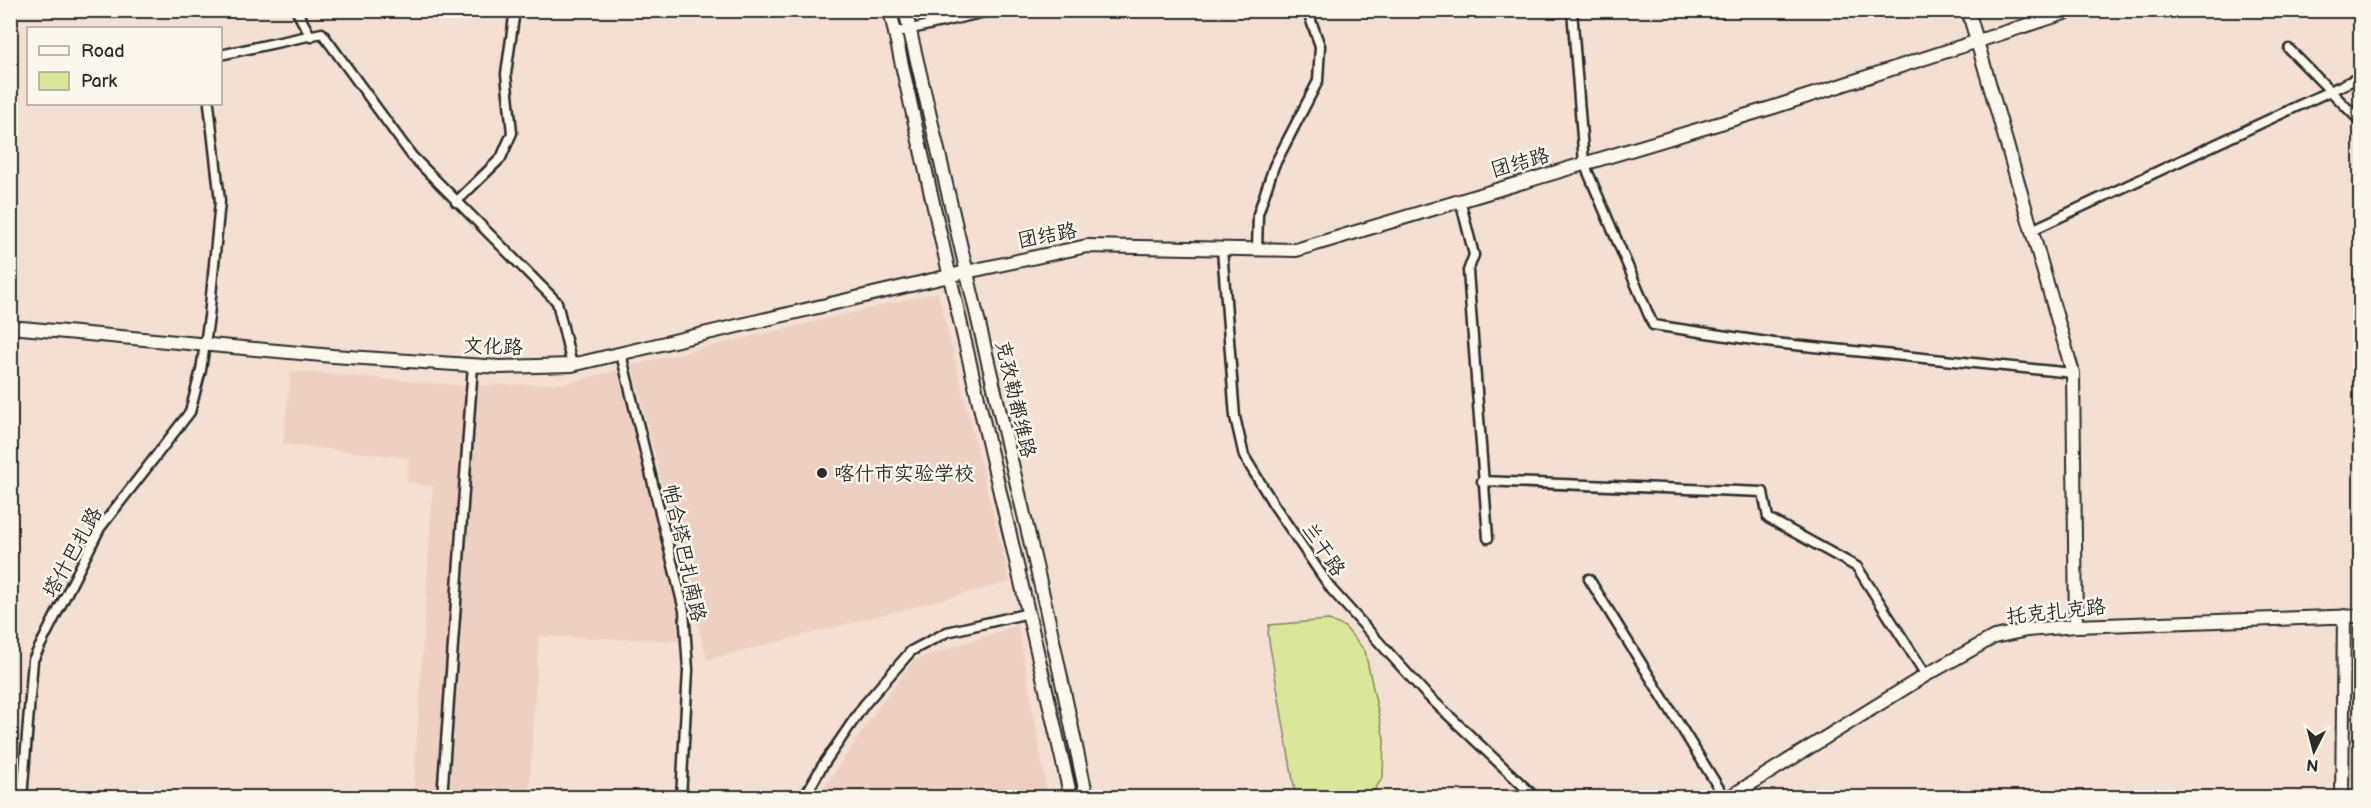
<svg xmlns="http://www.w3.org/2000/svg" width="2371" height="808" viewBox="0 0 2371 808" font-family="'Balsamiq Sans','LXGW WenKai TC',sans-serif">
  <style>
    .built { fill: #eed0c2 }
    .green { fill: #dae699; stroke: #828862; stroke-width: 1.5 }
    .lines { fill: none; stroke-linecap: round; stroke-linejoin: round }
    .street-casing { stroke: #2b2b2b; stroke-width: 13 }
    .secondary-casing { stroke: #2b2b2b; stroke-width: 16 }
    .street { stroke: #fbf7ec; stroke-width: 8 }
    .secondary { stroke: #fbf7ec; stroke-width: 12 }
    .poi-dot { fill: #2b2b2b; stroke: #fbf7ec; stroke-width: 2 }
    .labels { text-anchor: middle; stroke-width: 5; stroke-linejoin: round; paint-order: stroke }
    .street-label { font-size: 20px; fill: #2b2b2b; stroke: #fbf7ec }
    .poi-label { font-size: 20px; fill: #2b2b2b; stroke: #fbf7ec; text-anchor: start }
  </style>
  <rect width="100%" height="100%" fill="#f3e0d3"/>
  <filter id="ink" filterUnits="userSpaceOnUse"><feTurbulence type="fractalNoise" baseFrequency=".0167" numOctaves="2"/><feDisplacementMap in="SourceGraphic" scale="12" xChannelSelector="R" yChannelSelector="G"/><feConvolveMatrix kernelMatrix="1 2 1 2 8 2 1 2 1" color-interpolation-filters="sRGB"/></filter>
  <g filter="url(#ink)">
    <path class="built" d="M938 292 1010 582 707 660 632 365Z
      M617 370 672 583 679 619V641L539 636 529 797H413L433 487 407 482 409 458 283 444 291 371 466 386 568 383Z
      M1018 625 1048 797H818L876 710 914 660Z"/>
    <path class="green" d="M1329 620 1345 627 1365 651 1384 739 1383 777 1370 797H1305L1295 792 1268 635 1269 625Z"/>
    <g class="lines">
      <g class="street-casing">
        <path id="street" d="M296 10 311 37
          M1572 10 1584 163 1653 325 1774 343 2073 373
          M894 33 994 10
          M2289 49 2360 121
          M220 55 322 33 412 156 557 302 572 365
          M1460 200 1474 255 1468 271 1488 538
          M456 202 501 158 512 133 506 74 515 10
          M2032 230 2360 77
          M1222 249 1235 417 1244 456 1274 505 1332 590 1425 693 1536 798
          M1257 250 1258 214 1274 166 1318 81 1320 46 1309 15 1310 10
          M621 354 684 610 688 670 681 798
          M1482 481 1763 492 1768 518 1857 567 1926 675
          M1589 579 1725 798
          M22 798 33 660 100 528 190 412 201 370 209 317 220 201 209 104
          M442 798 473 365
          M804 798 821 768 864 705 911 651 947 632 1029 613"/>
      </g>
      <g class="secondary-casing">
        <path id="secondary" d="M890 10C947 274 1011 535 1071 798
          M905 10 1046 608 1087 798
          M1968 10 2073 373 2076 626
          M10 327 333 356 500 367 572 365 966 272 1087 246 1296 250 1774 107 2074 10
          M1728 798 1926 675 1994 637 2027 630 2076 626 2360 616
          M2342 798 2344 616"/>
      </g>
      <use href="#street" class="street"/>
      <use href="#secondary" class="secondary"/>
    </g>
  </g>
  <circle class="poi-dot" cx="822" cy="473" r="6"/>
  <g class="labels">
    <g class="street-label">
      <text transform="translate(1520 162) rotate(-16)" y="7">团结路</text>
      <text transform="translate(1047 235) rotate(-11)" y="7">团结路</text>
      <text transform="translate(493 346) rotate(2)" y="7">文化路</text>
      <text transform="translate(1016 399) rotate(77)" y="7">克孜勒都维路</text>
      <text transform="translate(1324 549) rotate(56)" y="7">兰干路</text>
      <text transform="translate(72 552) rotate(-61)" y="7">塔什巴扎路</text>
      <text transform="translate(685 553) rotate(78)" y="7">帕合塔巴扎南路</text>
      <text transform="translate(2056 611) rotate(-6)" y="7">托克扎克路</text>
    </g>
    <g class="poi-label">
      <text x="834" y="480">喀什市实验学校</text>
    </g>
  </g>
  <rect width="2371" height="808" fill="none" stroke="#fbf7ec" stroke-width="36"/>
  <rect x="18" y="18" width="2335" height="772" fill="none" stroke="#2b2b2b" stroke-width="2" filter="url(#ink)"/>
  <rect x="27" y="27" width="195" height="78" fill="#fbf7ec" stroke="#a8a59f" stroke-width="1.5"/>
  <rect x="39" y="46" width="30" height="9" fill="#fbf7ec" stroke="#a8a59f" stroke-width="1.5"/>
  <text x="81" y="57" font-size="18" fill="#2b2b2b">Road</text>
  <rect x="39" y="72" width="30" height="18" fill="#dae699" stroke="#a8a59f" stroke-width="1.5"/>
  <text x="81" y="87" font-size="18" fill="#2b2b2b">Park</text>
  <g transform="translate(2314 751) rotate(186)" stroke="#fbf7ec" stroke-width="4.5" paint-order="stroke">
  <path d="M0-4.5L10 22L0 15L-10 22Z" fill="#2b2b2b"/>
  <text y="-9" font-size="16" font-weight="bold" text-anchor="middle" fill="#2b2b2b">N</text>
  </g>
</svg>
